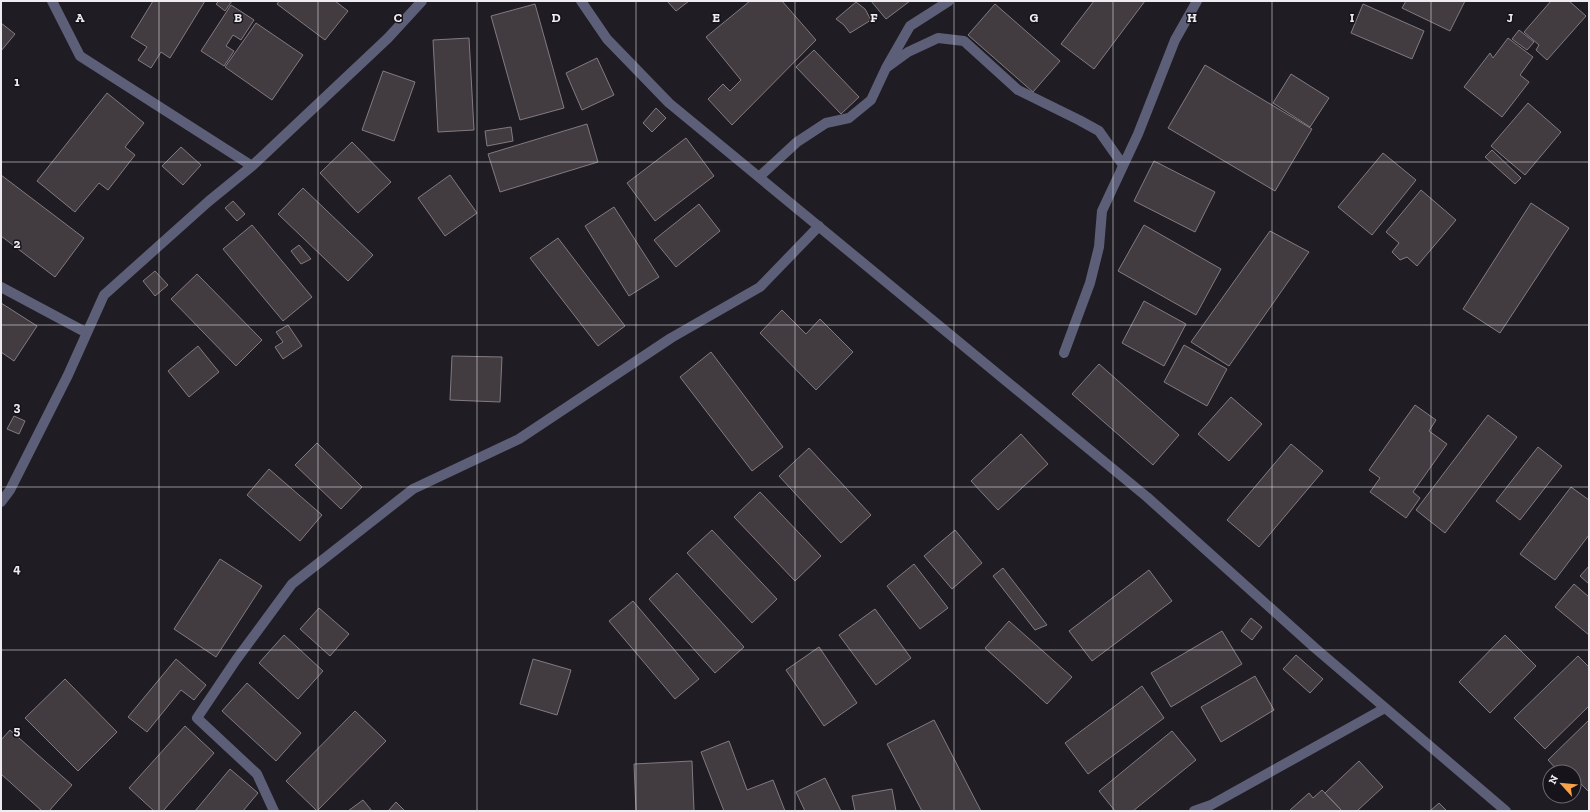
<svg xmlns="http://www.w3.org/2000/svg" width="1590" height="812" viewBox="0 0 1590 812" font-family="'Zilla Slab',serif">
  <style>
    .building { fill: #423c41; stroke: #827a81 }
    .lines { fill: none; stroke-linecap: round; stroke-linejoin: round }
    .minor { stroke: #5d5f79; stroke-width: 10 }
    .grid { fill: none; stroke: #eeecf1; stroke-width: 1; stroke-opacity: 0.55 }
    .grid-label { font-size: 13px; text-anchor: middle; font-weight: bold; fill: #eeecf1; stroke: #16131a; stroke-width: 3; stroke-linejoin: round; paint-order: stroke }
  </style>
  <rect width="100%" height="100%" fill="#1f1d23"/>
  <path class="building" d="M153 1H205L170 58 161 52 151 68 138 60 147 47 131 37Z
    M219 1H232L225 11 216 4Z
    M279 1H335L348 11 325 40 277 4Z
    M667 1H689L676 11Z
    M750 1H782L816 40 732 125 708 99 723 84 730 91 741 80 706 37Z
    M871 1H910L886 19Z
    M1094 1H1145L1094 69 1061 44Z
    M1406 1H1465L1450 31 1402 8Z
    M1551 1H1569L1586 16 1547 60 1536 50 1539 45 1524 32Z
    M856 2 865 9 871 20 850 33 844 25 836 19Z
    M535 4 564 108 520 120 491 16Z
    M995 4 1060 61 1033 92 968 35Z
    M1363 4 1424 31 1412 59 1351 33Z
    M231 5 254 20 241 40 233 35 226 46 234 51 224 66 201 51Z
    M1 23 15 34 1 51Z
    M256 23 303 55 272 100 225 67Z
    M1519 30 1534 42 1527 50 1512 39Z
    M469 38 474 130 438 132 433 40Z
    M1508 38 1533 57 1520 75 1529 82 1502 117 1464 87 1490 53 1493 58Z
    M814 50 859 97 841 114 796 67Z
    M597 58 614 95 582 110 566 73Z
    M1205 65 1312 129 1275 191 1168 128Z
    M383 71 415 82 394 141 362 130Z
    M1291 74 1329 98 1310 127 1273 103Z
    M107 93 144 123 125 147 135 155 108 190 99 183 75 212 37 181Z
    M1528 103 1561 132 1525 175 1491 146Z
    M656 108 666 118 652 132 643 123Z
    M587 124 598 162 500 192 488 154Z
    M511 127 513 141 487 146 485 131Z
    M686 138 714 176 655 221 627 183Z
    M352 142 391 182 358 213 320 173Z
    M181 147 201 165 183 185 162 166Z
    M1492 150 1521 178 1515 184 1485 157Z
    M1383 153 1416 180 1372 235 1338 207Z
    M1154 161 1215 192 1195 232 1134 201Z
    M1 175 84 238 55 277 1 236Z
    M450 175 477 213 445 236 418 198Z
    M303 188 373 255 348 281 278 214Z
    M1421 190 1456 220 1417 266 1407 257 1400 260 1392 252 1399 243 1386 232Z
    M233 201 245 214 237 221 225 208Z
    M1531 203 1569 228 1500 333 1463 309Z
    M699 204 720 231 676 267 654 240Z
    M614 207 659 277 629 296 585 226Z
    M252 225 312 297 283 321 223 249Z
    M1144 225 1221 269 1196 315 1118 271Z
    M1270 231 1309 252 1229 366 1191 342Z
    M558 238 625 326 598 346 530 258Z
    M299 245 311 259 301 264 291 251Z
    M155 271 168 285 155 296 143 281Z
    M197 274 262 340 236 366 171 299Z
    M1144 301 1186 324 1164 366 1122 343Z
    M1 303 37 326 14 361 1 352Z
    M782 310 806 334 820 319 853 352 816 390 760 333Z
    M288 325 302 346 283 359 275 347 283 342 276 332Z
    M1184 345 1227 369 1207 406 1164 382Z
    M198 346 219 372 189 397 168 371Z
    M711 352 783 447 752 471 680 377Z
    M452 356 502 357 500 402 450 400Z
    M1099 364 1179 435 1153 465 1072 394Z
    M1231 397 1262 424 1229 461 1198 434Z
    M1415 405 1436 420 1429 431 1447 444 1413 492 1420 498 1406 518 1370 492 1380 478 1369 470Z
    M1488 415 1517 437 1445 533 1416 510Z
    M14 416 25 421 19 434 7 429Z
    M1021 434 1048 464 998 510 971 481Z
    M317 443 362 487 341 509 295 465Z
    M1291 444 1323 471 1259 547 1227 520Z
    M1538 447 1562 466 1520 520 1496 501Z
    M809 448 871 515 841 543 779 476Z
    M269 469 322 515 300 541 247 495Z
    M1571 487 1589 500V535L1555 580 1520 554Z
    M760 492 821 556 795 581 734 517Z
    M712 530 777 599 752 623 687 553Z
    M955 530 982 563 952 589 924 556Z
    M220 559 262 586 216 657 174 629Z
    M914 564 948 608 920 629 887 586Z
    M1589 566V584L1580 576Z
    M1003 568 1047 625 1035 630 993 576Z
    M1149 570 1172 601 1092 661 1069 631Z
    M677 573 744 647 715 673 649 599Z
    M1574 584 1589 597V635L1555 607Z
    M633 601 699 679 675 699 609 621Z
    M319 608 349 634 330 656 300 629Z
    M875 609 911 658 876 685 839 635Z
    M1251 618 1262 627 1252 640 1241 631Z
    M1009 621 1072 677 1047 704 985 648Z
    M1222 631 1242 664 1171 707 1151 673Z
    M284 635 323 671 298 699 259 663Z
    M1505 635 1536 666 1490 713 1459 682Z
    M819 647 857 703 824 726 786 670Z
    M1296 655 1323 679 1310 693 1283 669Z
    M1578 656 1589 667V706L1545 749 1514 718Z
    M176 659 206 685 194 700 181 690 147 732 128 717Z
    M533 659 571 670 557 715 520 704Z
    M1255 676 1274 710 1221 742 1201 707Z
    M65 679 117 732 78 771 25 718Z
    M247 683 301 733 276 761 222 711Z
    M1142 686 1164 718 1088 774 1065 743Z
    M355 711 386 741 317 811 286 781Z
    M934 720 981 811H922L887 744Z
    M1589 720V792L1577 780 1574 783V772H1559L1548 760Z
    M185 726 214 753 163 811H154L129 788Z
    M10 730 72 785 49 811H42L1 774V740Z
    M1172 731 1196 760 1133 811H1115L1099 791Z
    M729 741 747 790 773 780 785 811H724L701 752Z
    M692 761 694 811H636L634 764Z
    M1359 761 1383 787 1357 811H1342L1325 793Z
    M230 769 258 793 243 811H195Z
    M825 778 841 811H805L796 792Z
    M892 789 896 811H855L852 796Z
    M1322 790 1342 811H1289L1309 793 1313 798Z
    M363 800 372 811H348Z
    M396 802 405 811H388Z
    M1439 803 1447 811H1430Z"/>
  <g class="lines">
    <path class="minor" d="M581 1 607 39 669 103 1147 497 1315 648 1506 811
      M886 68 908 52 938 38 964 41 1018 90 1079 120 1099 131 1123 165
      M252 166 388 38 422 1
      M759 177 797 142 826 123 849 118 871 100 886 68 910 26 949 1
      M1 287 87 333
      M1064 353 1090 283 1099 247 1102 211 1138 134 1175 40 1197 1
      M1 502 10 490 68 375 104 295 209 201 252 166 80 56 52 1
      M274 811 257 774 197 718 236 660 292 584 413 489 519 439 671 338 760 287 819 226
      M1194 811 1211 805 1385 708"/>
  </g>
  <path class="grid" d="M159 1V811M318 1V811M477 1V811M636 1V811M795 1V811M954 1V811M1113 1V811M1272 1V811M1431 1V811M1 162H1589M1 325H1589M1 487H1589M1 650H1589"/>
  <g class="grid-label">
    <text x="80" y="22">A</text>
    <text x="238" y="22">B</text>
    <text x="398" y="22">C</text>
    <text x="556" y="22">D</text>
    <text x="716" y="22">E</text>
    <text x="874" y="22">F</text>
    <text x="1034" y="22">G</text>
    <text x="1192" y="22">H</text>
    <text x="1352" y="22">I</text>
    <text x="1510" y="22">J</text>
    <text x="17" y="86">1</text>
    <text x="17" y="248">2</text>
    <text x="17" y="411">3</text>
    <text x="17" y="573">4</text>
    <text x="17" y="735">5</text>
  </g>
  <rect width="1590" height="812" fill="none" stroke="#eeecf1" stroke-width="4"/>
  <g transform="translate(1562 784) rotate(297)"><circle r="19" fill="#16131a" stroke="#6c6a70"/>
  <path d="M0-3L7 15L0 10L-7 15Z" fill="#f7a248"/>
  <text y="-6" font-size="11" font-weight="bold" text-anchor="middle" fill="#eeecf1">N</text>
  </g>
</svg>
